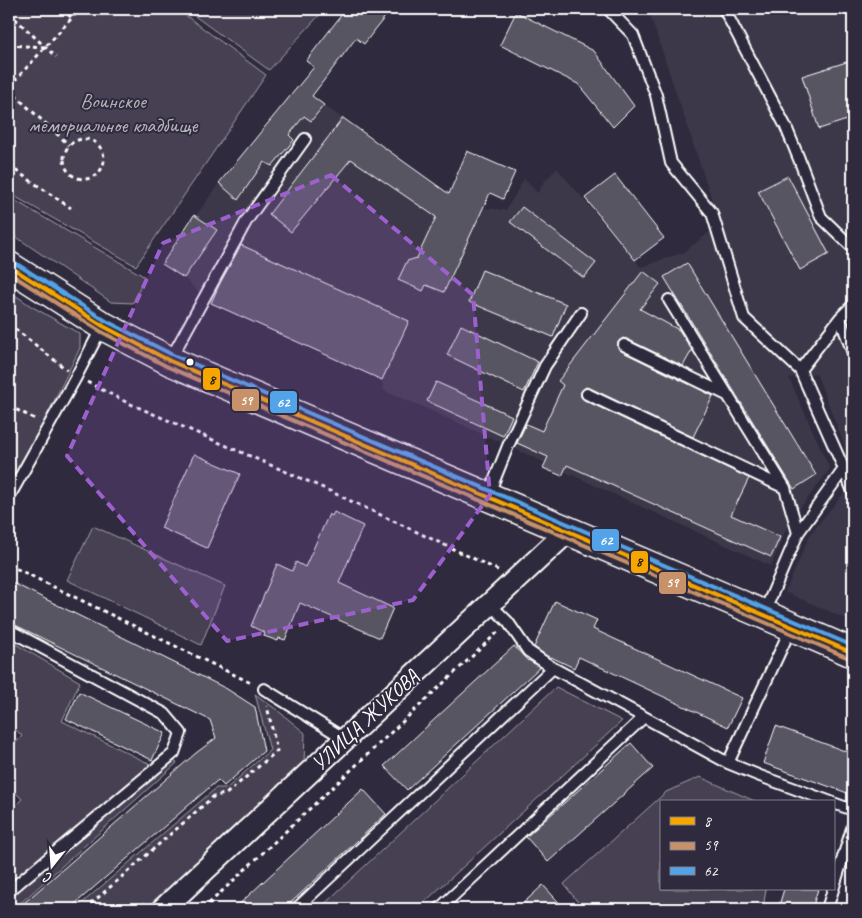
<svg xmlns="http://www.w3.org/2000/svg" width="862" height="918" viewBox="0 0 862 918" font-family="Caveat,sans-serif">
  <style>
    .built { fill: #3c3749 }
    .green { fill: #464152; stroke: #a2a0a8 }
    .building { fill: #595564; stroke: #fff }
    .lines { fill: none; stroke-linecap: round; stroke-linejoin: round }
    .service-casing { stroke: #fff; stroke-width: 14 }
    .minor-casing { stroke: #fff; stroke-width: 25 }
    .secondary-casing { stroke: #fff; stroke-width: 31 }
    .path { stroke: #fff; stroke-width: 3; stroke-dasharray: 4 4; stroke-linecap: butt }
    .service { stroke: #2f2a3d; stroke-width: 10 }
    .minor { stroke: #2f2a3d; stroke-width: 21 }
    .secondary { stroke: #2f2a3d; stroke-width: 28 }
    .bus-1-casing { stroke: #2f2a3d; stroke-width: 8 }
    .bus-2-casing { stroke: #2f2a3d; stroke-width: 8 }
    .bus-3-casing { stroke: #2f2a3d; stroke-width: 8 }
    .bus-1 { stroke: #f7a600; stroke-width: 4 }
    .bus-2 { stroke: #c7916a; stroke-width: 4 }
    .bus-3 { stroke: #53a3e8; stroke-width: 4 }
    .marked { fill: #9c61cf; fill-opacity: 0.2; stroke: #9c61cf; stroke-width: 4; stroke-dasharray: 10 6; stroke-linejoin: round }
    .bus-dot { fill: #fff; stroke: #2f2a3d; stroke-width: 2 }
    .labels { text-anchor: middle; stroke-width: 4; stroke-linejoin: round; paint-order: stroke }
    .park-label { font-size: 21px; fill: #b5b3ba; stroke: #2f2a3d }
    .street-label { font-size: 21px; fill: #fff; stroke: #2f2a3d }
    .line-badge { stroke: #2f2a3d; stroke-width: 2 }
    .badge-label { font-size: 14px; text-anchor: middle; font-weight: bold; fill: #fff }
    .pale-badge-label { font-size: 14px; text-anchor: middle; font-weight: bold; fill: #111 }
  </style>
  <rect width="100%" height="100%" fill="#2f2a3d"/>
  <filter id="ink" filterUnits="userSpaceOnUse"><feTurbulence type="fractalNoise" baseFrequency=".02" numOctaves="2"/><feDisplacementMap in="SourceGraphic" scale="10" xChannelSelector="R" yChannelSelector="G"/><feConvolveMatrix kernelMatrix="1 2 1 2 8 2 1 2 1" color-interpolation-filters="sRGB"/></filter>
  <g filter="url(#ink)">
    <path class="built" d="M648 9H853V467L816 373 789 378 830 469 788 524 771 566 421 406 384 391 382 380 211 303 184 278 162 264 219 183 298 87 446 191 483 208 506 210 524 179 538 193 543 183 557 168 641 267 684 252 720 224Z
      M853 482V622L785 592 811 533Z"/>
    <path class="green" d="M9 9H177L266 75 136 266 9 193Z
      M185 9H325L269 70Z
      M9 197 145 277 133 303 111 302 9 232Z
      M9 291 31 306 80 334V348L30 450 9 486Z
      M93 526 225 586 201 645 67 580Z
      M9 640 80 682 62 721 152 765 163 753 177 763 14 909H9V812L22 799 9 786V750L22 736 9 723Z
      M556 687 622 721 417 909H319Z
      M255 694 277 710 305 733 304 764 149 909H75L216 788H227L270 750Z
      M700 777 757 802H661V889H766L763 909H583L564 884 666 792Z"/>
    <path class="building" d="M346 9H391L364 44 356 38 312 96 324 105 311 121 304 116 289 135 294 140 272 166 264 162 238 200 219 183 314 67 306 61Z
      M516 12 594 51 634 106 613 127 578 84 500 45Z
      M853 60V118L819 129 802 76Z
      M343 118 449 194 467 151 515 172 503 199 490 193 444 292 426 285 423 291 398 280 407 261 417 258 436 217 351 159 291 232 269 214Z
      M615 175 664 238 635 260 585 198Z
      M788 176 829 254 800 270 758 191Z
      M522 207 596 263 584 278 510 222Z
      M194 215 217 230 184 278 162 264Z
      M241 245 409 321 382 380 211 303 220 283Z
      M687 263 816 475 794 489 664 277Z
      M482 270 566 304 553 337 469 302Z
      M643 271 660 284 640 309 679 330 692 350 683 366 627 339 623 338 620 340 618 342 617 346 621 351 713 396 693 437 590 388 586 387 583 389 581 392V397L584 400 749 478 731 515 780 537 771 557 567 465 562 476 543 468 548 457 517 443 526 424 542 431 563 385 558 381Z
      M461 325 538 362 524 392 447 355Z
      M436 382 512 416 503 436 427 401Z
      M194 454 240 474 207 548 161 528Z
      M334 512 363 526 339 583 393 608 380 638 300 603 285 640 279 638 278 641 264 636 265 633 251 626 277 564 292 571 296 562 305 567 329 514 332 516Z
      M9 581 227 689 255 707 264 751 224 786 218 780 69 909H17L196 753 216 738 210 720 9 622Z
      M555 601 597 620 593 629 742 698 728 727 579 657 574 668 551 657 550 658 534 647Z
      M514 646 528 661V660L540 667 407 790 384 766Z
      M79 692 165 733 152 760 66 719Z
      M776 726 853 754V795L763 763Z
      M631 743 653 768 548 862 526 837Z
      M363 789 386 814 284 909H234Z
      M543 885 565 909H517Z
      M784 889H818L812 909H778Z"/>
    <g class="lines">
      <g class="service-casing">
        <path id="service" d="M608 9 633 35 656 95 671 163 712 213 744 318 800 370
          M724 9 786 127 799 159 821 217 853 248
          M669 300 785 488 798 533
          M840 318 853 353
          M624 345 729 396
          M170 360 247 220 305 139
          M587 394 785 488
          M844 469 853 492
          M488 496 508 446 545 366 581 313
          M9 497 76 377 102 327
          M764 613 798 533 844 469 800 370 840 318 853 305
          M9 630 165 714 181 733 174 753 9 891
          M264 689 345 739
          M644 717 728 763 760 776 831 802
          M728 763 791 628
          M833 803 853 810
          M296 909 553 668 528 651 508 622 490 604
          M439 909 644 717 553 668
          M827 909 853 825"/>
      </g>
      <g class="minor-casing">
        <path id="minor" d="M163 909 568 531"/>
      </g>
      <g class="secondary-casing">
        <path id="secondary" d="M9 266 103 326 170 361 763 614 853 653"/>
      </g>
      <path class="path" d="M62 9 72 18
        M9 13 56 57
        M9 45 44 47
        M9 87 80 9
        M9 90 69 145
        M64 159a20 20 0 1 1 40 0a20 20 0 1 1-40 0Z
        M9 166 71 208
        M9 324 67 370
        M87 382 126 402 321 487 500 571
        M9 406 37 420
        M9 565 253 684
        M85 909 214 796 226 794 277 751 267 706
        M138 909 145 903
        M203 909 499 631"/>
      <use href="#service" class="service"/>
      <use href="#minor" class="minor"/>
      <use href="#secondary" class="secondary"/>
      <g class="bus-1-casing">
        <path id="bus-1" d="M9 266 103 326 170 361 853 653"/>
      </g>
      <g class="bus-2-casing">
        <path id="bus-2" d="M9 273 100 331 168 367 851 659"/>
      </g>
      <g class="bus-3-casing">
        <path id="bus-3" d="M12 261 106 321 173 355 853 646"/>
      </g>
      <use href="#bus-1" class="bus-1"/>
      <use href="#bus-2" class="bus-2"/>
      <use href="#bus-3" class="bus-3"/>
    </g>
  </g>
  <path class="marked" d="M331 175 473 295 490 495 413 600 227 641 67 456 163 243Z"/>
  <circle class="bus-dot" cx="190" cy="362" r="4.5"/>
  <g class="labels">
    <g class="park-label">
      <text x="113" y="108">Воинское<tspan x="113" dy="24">мемориальное кладбище</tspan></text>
    </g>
    <g class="street-label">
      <text transform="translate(365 720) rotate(-43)" y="7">УЛИЦА ЖУКОВА</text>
    </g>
  </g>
  <g class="line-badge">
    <rect x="202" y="367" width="19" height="24" rx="5" fill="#f7a600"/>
    <rect x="231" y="388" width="29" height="24" rx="5" fill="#c7916a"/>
    <rect x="269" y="390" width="29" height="24" rx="5" fill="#53a3e8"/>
    <rect x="591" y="528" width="29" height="24" rx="5" fill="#53a3e8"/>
    <rect x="630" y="550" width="19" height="24" rx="5" fill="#f7a600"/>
    <rect x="658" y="571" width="29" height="24" rx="5" fill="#c7916a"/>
  </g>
  <g class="badge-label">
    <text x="246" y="405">59</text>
    <text x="283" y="407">62</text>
    <text x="606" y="545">62</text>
    <text x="672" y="587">59</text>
  </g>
  <g class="pale-badge-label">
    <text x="212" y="384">8</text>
    <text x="639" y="566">8</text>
  </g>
  <rect width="862" height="918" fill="none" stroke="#2f2a3d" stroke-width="30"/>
  <rect x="15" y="15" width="832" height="888" fill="none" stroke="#fff" stroke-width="2" filter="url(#ink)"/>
  <rect x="660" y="800" width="175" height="90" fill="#2f2a3d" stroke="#827f8b"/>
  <rect x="670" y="817" width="25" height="8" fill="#f7a600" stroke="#827f8b"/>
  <text x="704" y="826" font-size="15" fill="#ffffff">8</text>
  <rect x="670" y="842" width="25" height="8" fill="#c7916a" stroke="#827f8b"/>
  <text x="704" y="850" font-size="15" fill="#ffffff">59</text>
  <rect x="670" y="867" width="25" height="8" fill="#53a3e8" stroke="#827f8b"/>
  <text x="704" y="876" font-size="15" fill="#ffffff">62</text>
  <g transform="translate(52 866) rotate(197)" stroke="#2f2a3d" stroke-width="4" paint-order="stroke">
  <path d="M0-4L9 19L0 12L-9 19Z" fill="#ffffff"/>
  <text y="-8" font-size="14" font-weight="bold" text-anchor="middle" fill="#ffffff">С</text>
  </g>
</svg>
